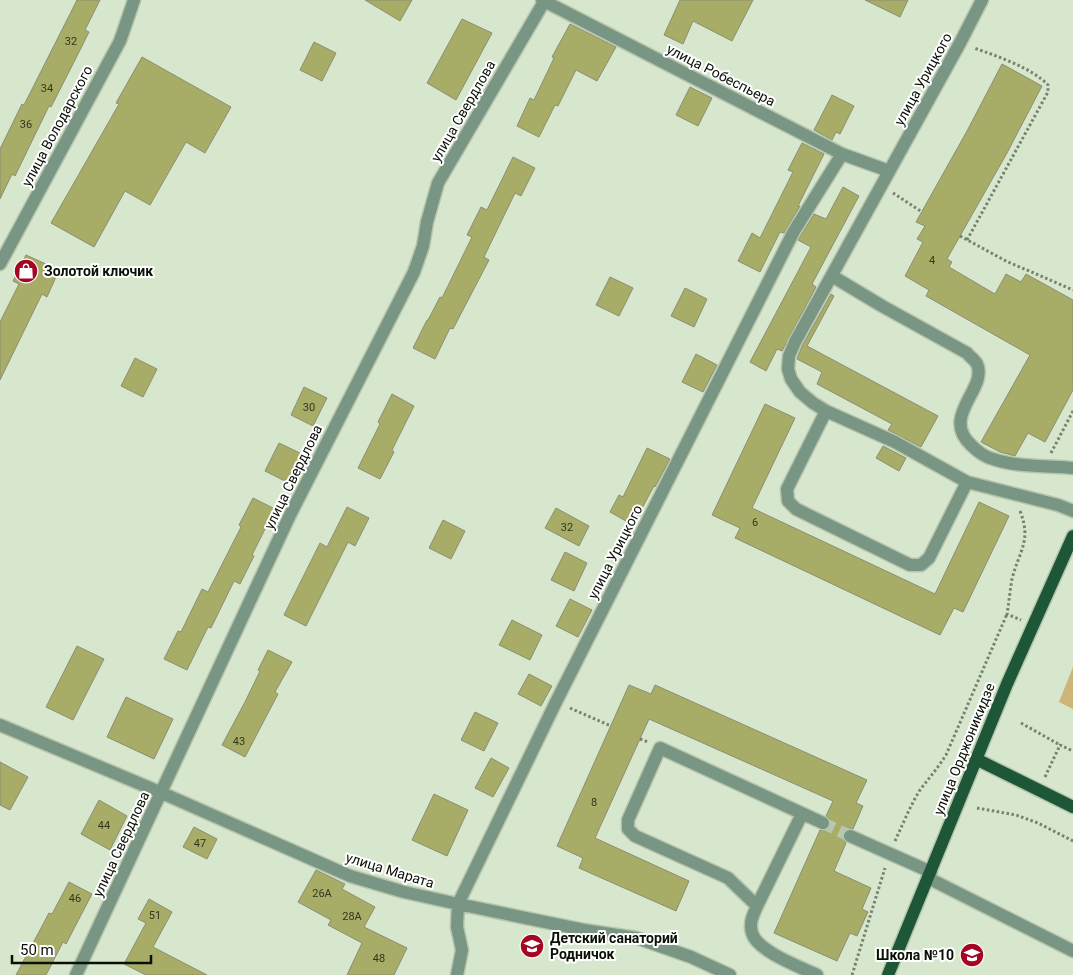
<svg xmlns="http://www.w3.org/2000/svg" width="1073" height="975" viewBox="0 0 1073 975" font-family="Roboto,sans-serif">
  <style>
    .green { fill: #ccb576 }
    .building { fill: #a7ac67; stroke: #8c8e73 }
    .lines { fill: none; stroke-linecap: round; stroke-linejoin: round }
    .minor-tunnel { stroke: #b8c7af; stroke-width: 12; stroke-dasharray: 12 6; stroke-linecap: butt }
    .minor-casing { stroke: #b6c5ad; stroke-width: 15 }
    .major-casing { stroke: #b6c5ad; stroke-width: 15 }
    .path { stroke: #76816f; stroke-width: 3; stroke-dasharray: 2.5 2.5; stroke-linecap: butt }
    .minor { stroke: #799583; stroke-width: 12 }
    .major { stroke: #1e5638; stroke-width: 12 }
    .labels { text-anchor: middle; stroke-width: 4; stroke-linejoin: round; paint-order: stroke }
    .number-label { font-size: 11px; fill: #32371f }
    .street-label { font-size: 14px; fill: #0b1007; stroke: #fff }
    .poi-label { font-size: 14px; font-weight: bold; fill: #0b1007; stroke: #fff; text-anchor: start }
  </style>
  <rect width="100%" height="100%" fill="#d7e7cd"/>
  <path class="green" d="M1073 667V709L1059 702Z"/>
  <path class="building" d="M77 0H100L85 30 89 32 75 60 51 107 49 106 15 176 12 174 0 199V149L22 104 24 105Z
    M365 0H412L400 21Z
    M680 0H753L732 41 693 21 683 44 664 35Z
    M865 0H908L900 17Z
    M462 19 492 33 456 100 427 83Z
    M570 24 616 47 597 81 576 70 558 106 555 105 539 137 517 126 530 98 534 100 554 58 552 57Z
    M314 42 336 53 322 81 300 70Z
    M142 57 231 107 205 153 186 142 150 205 125 191 94 247 51 223 119 104 116 103Z
    M1002 64 1042 86 1007 153 947 259 952 262 949 267 995 294 1006 274 1021 282 1026 274 1073 300V390L1045 442 1028 433 1015 456 1000 452 981 442 1030 355 926 296 929 290 905 276 923 242 917 239 925 226 916 222 967 131Z
    M690 87 712 98 698 126 676 115Z
    M832 95 854 106 840 134 836 132 832 140 814 130Z
    M802 143 824 154 798 206H800L784 233 780 232 760 272 738 261 752 233 760 238 793 172 788 170Z
    M513 157 535 168 521 196 515 193 484 257 489 260 453 329 450 328 435 359 413 348 427 320H428L440 297 442 298 472 237 467 235 481 207 487 210Z
    M843 187 859 196 812 284 816 287 782 351 777 349 766 371 750 362 811 247 798 240 814 214 826 219Z
    M26 255 59 270 47 297 42 294 0 380V322L19 284 13 281Z
    M610 277 633 288 619 316 596 305Z
    M685 288 707 299 694 327 671 316Z
    M831 294 834 296 807 346 938 416 921 447 888 430 892 424 817 384 822 372 797 359 802 346Z
    M696 354 717 365 703 392 682 382Z
    M135 358 157 369 143 397 121 386Z
    M304 387 327 398 313 426 291 415Z
    M392 394 414 406 392 450 394 452 380 479 358 468 380 424 378 422Z
    M765 404 795 418 752 508 935 594 979 502 1009 516 963 612 954 608 940 635 735 538 740 528 712 515Z
    M279 443 302 454 287 482 265 471Z
    M883 446 906 458 899 471 876 458Z
    M647 448 670 459 655 487 654 486 633 525 610 512 619 495 623 497Z
    M253 498 275 509 252 555 254 556 240 584 234 581 211 628 208 627 187 670 164 659 178 631 181 632 202 589 208 592 241 527 239 525Z
    M347 507 369 518 355 546 348 542 306 626 284 615 320 543 327 547Z
    M556 508 589 526 579 546 545 528Z
    M443 520 465 531 451 559 429 548Z
    M565 552 587 563 574 591 551 580Z
    M570 599 592 610 578 637 556 626Z
    M512 620 542 635 530 660 499 645Z
    M77 646 104 659 73 720 46 707Z
    M268 650 292 662 275 692 278 694 245 757 222 745 245 702 260 671 258 670Z
    M529 674 552 686 541 706 518 694Z
    M629 685 651 694 655 685 867 780 856 803 863 806 853 829 849 828 843 832 842 837 846 843 834 871 871 888 862 909 868 912 857 936 850 933 837 961 774 933 820 830H827L831 826 830 819 826 816 833 801 649 719 595 838 689 881 676 911 579 868 583 858 557 846Z
    M126 697 173 719 154 759 107 737Z
    M475 712 498 723 484 751 461 740Z
    M491 758 509 768 493 797 475 788Z
    M0 762 28 777 10 810 0 805Z
    M434 794 468 810 447 856 412 840Z
    M99 800 127 816 110 850 81 834Z
    M194 827 217 839 207 859 183 847Z
    M316 870 345 884 342 889 375 907 364 927 407 948 394 975H347L362 943 328 925 331 920 298 902Z
    M69 882 92 894 66 944 63 942 46 975H16L49 913 52 914Z
    M149 899 172 912 153 947 207 975H146L124 964 146 923 138 919Z"/>
  <g class="lines">
    <path class="minor-tunnel" d="M823 823 850 836"/>
    <g class="minor-casing">
      <path id="minor" d="M542 0 842 154 889 171
        M982 0 960 43 795 342 789 356 788 369 791 379 800 392 813 403 826 411 895 442 967 482 1058 505 1073 511
        M0 264 120 41 134 0
        M832 276 882 306 967 353C969 356 975 360 977 364 988 389 940 416 971 445 977 451 985 457 993 459 1015 467 1050 466 1073 468
        M826 411 787 489 788 501 796 509 910 565H921L929 558 967 482
        M0 725 162 793 350 876 404 892 458 904 584 930 637 938 691 957 730 975
        M802 814 757 906C753 915 749 923 752 933 757 951 800 967 817 975
        M850 836 931 872
        M928 878 1073 951
        M757 906 728 878 635 836 628 829V820L660 748 823 823
        M76 975 290 515 414 272 423 246 427 222 438 183 545 0
        M457 975 462 950 457 927 458 904 556 702 794 231 842 154"/>
    </g>
    <g class="major-casing">
      <path id="major" d="M976 759 1073 807
        M888 975 1007 684 1073 536"/>
    </g>
    <path class="path" d="M893 193 922 212
      M960 236 1006 261 1073 290
      M967 240 1048 92V85C1032 68 997 56 974 48
      M1051 453 1073 411
      M1020 511C1032 541 1019 551 1012 579 1010 590 1009 602 1007 614L1021 620
      M570 708 611 726
      M1021 723 1060 745
      M640 739 648 742
      M1045 777 1060 745 1073 751
      M977 808 1016 815 1038 823 1073 841
      M895 841C903 824 910 806 920 790 929 778 938 768 946 755L1007 614
      M852 975 885 868"/>
    <use href="#minor" class="minor"/>
    <use href="#major" class="major"/>
  </g>
  <defs>
    <g id="shop-disc" transform="scale(1.25)"><circle r="9.5" fill="#a30523" stroke="#fff"/><path d="M-5-2.5h2.3a2.7 3.5 0 0 1 5.4 0H5L5.5 6h-11ZM-1.5-2.5h3a1.5 2.3 0 0 0-3 0Z" fill="#fff"/></g>
    <g id="school-disc" transform="scale(1.25)"><circle r="9.5" fill="#a30523" stroke="#fff"/><path d="M0-5L7-2L0 1L-7-2ZM-4 1L0 2.5L4 1V4Q0 6-4 4Z" fill="#fff"/></g>
  </defs>
  <g fill-rule="evenodd">
    <use href="#shop-disc" x="26" y="271"/>
    <use href="#school-disc" x="532" y="946"/>
    <use href="#school-disc" x="972" y="955"/>
  </g>
  <g class="labels">
    <g class="number-label">
      <text x="71" y="45">32</text>
      <text x="47" y="92">34</text>
      <text x="26" y="128">36</text>
      <text x="932" y="264">4</text>
      <text x="309" y="411">30</text>
      <text x="755" y="526">6</text>
      <text x="567" y="531">32</text>
      <text x="239" y="745">43</text>
      <text x="594" y="806">8</text>
      <text x="104" y="829">44</text>
      <text x="200" y="847">47</text>
      <text x="322" y="897">26А</text>
      <text x="75" y="902">46</text>
      <text x="155" y="919">51</text>
      <text x="352" y="920">28А</text>
      <text x="379" y="962">48</text>
    </g>
    <g class="street-label">
      <text transform="translate(721 75) rotate(27)" y="5">улица Робеспьера</text>
      <text transform="translate(923 79) rotate(-61)" y="5">улица Урицкого</text>
      <text transform="translate(463 111) rotate(-60)" y="5">улица Свердлова</text>
      <text transform="translate(57 126) rotate(-62)" y="5">улица Володарского</text>
      <text transform="translate(293 477) rotate(-64)" y="5">улица Свердлова</text>
      <text transform="translate(615 552) rotate(-63)" y="5">улица Урицкого</text>
      <text transform="translate(964 749) rotate(-68)" y="5">улица Орджоникидзе</text>
      <text transform="translate(121 844) rotate(-65)" y="5">улица Свердлова</text>
      <text transform="translate(390 870) rotate(17)" y="5">улица Марата</text>
    </g>
    <g class="poi-label">
      <text x="44" y="276">Золотой ключик</text>
      <text x="550" y="943">Детский санаторий<tspan x="550" dy="16">Родничок</tspan></text>
      <text x="954" y="960" text-anchor="end">Школа №10</text>
    </g>
  </g>
  <path d="M12 955v8h139v-8" fill="none" stroke="#0b1007" stroke-width="2.5"/>
  <text x="20" y="955" font-size="15" fill="#0b1007" stroke="#ffffff" stroke-width="4" paint-order="stroke">50 m</text>
</svg>
